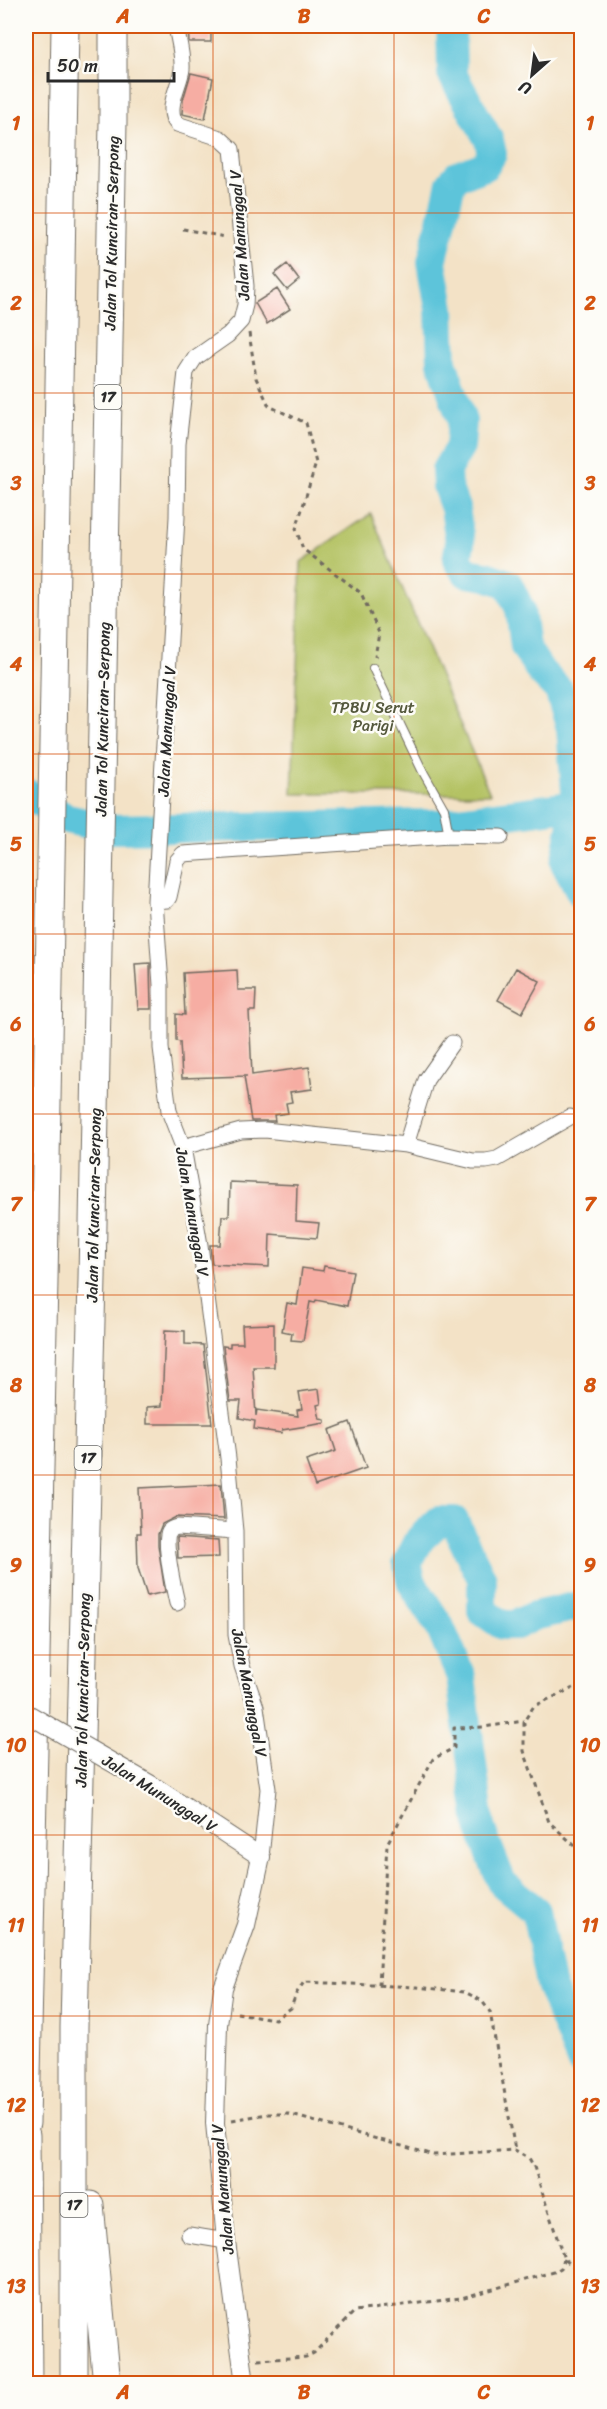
<svg xmlns="http://www.w3.org/2000/svg" width="607" height="2409" viewBox="0 0 607 2409" font-family="Sriracha,sans-serif">
  <style>
    .green { fill: #b4c264; stroke: #707648; stroke-width: 1.5 }
    .lines { fill: none; stroke-linecap: round; stroke-linejoin: round }
    .river { stroke: #5dc4da; stroke-width: 30 }
    .building { fill: #f6ada3 }
    .service-casing { stroke: #716b61; stroke-width: 10 }
    .minor-casing { stroke: #716b61; stroke-width: 17 }
    .tertiary-casing { stroke: #716b61; stroke-width: 20 }
    .motorway-casing { stroke: #716b61; stroke-width: 29 }
    .path { stroke: #716b61; stroke-width: 3; stroke-dasharray: 4.5 4.5; stroke-linecap: butt }
    .service { stroke: #fff; stroke-width: 8 }
    .minor { stroke: #fff; stroke-width: 15 }
    .tertiary { stroke: #fff; stroke-width: 18 }
    .motorway { stroke: #fff; stroke-width: 27 }
    .tertiary-bridge-casing { stroke: #716b61; stroke-width: 20; stroke-linecap: butt }
    .tertiary-bridge { stroke: #fff; stroke-width: 18 }
    .grid { fill: none; stroke: #d5540f; stroke-width: 1.5; stroke-opacity: 0.55 }
    .labels { text-anchor: middle; stroke-width: 5; stroke-linejoin: round; paint-order: stroke }
    .shield { fill: #fdfcf7; stroke: #6a6a68; stroke-width: 1.5 }
    .shield-label { font-size: 15px; font-weight: bold; fill: #2b2b2b }
    .street-label { font-size: 16px; fill: #2b2b2b; stroke: #fdfcf7 }
    .park-label { font-size: 16px; fill: #54583c; stroke: #fdfcf7 }
    .neatline { fill: none; stroke: #d5540f; stroke-width: 2 }
    .grid-label { font-size: 20px; text-anchor: middle; font-weight: bold; fill: #d5540f }
  </style>
  <rect width="100%" height="100%" fill="#fdfcf7"/>
  <filter id="ink" filterUnits="userSpaceOnUse"><feTurbulence type="fractalNoise" baseFrequency=".0167" numOctaves="2"/><feDisplacementMap in="SourceGraphic" scale="12" xChannelSelector="R" yChannelSelector="G"/><feConvolveMatrix kernelMatrix="1 2 1 2 8 2 1 2 1" color-interpolation-filters="sRGB"/></filter>
  <filter id="wash" filterUnits="userSpaceOnUse"><feTurbulence type="fractalNoise" baseFrequency=".008" numOctaves="4" result="noise"/><feDisplacementMap in="SourceGraphic" scale="24" xChannelSelector="R" yChannelSelector="G"/><feGaussianBlur stdDeviation="1.35" result="paint"/><feColorMatrix in="noise" values="0 0 0 0 0 0 0 0 0 0 0 0 0 0 0 0 0 1.4 0 .05"/><feComposite in="paint" operator="in"/></filter>
  <g filter="url(#wash)">
    <rect width="100%" height="100%" fill="#f3e2c6"/>
    <path class="green" d="M371 514 490 794H292L301 562Z"/>
    <g class="lines">
      <path class="river" d="M451 26 452 74 489 140 492 154 485 166 457 176 451 183 432 262 440 309 442 362 462 421 460 447 446 470 447 486 455 508 460 543 457 560 467 573 486 576 508 584 520 609 525 647 541 672 559 690 571 728 577 805
        M26 793 67 819 111 829 436 824 577 805 565 863 582 894
        M582 1605 534 1616 516 1625H502L482 1611V1579L454 1521H439L420 1539 407 1564 412 1583 440 1627 461 1677 480 1827 502 1883 536 1911 550 1984 582 2063"/>
    </g>
    <g id="blocks">
      <path class="building" d="M188 26H211V42H189Z
        M191 73 213 78 205 119 182 114 183 100Z
        M287 264 299 280 287 290 274 274Z
        M277 289 290 309 267 324 255 303Z
        M150 963 151 1009H138L135 964Z
        M516 968 540 981 522 1013 498 1000Z
        M237 970 238 990H256L255 1011H249L252 1075 309 1067 312 1089 290 1092 292 1102 286 1103 288 1113 274 1115 275 1121H251L244 1076H247L182 1078 180 1042 176 1041V1014L185 1015 183 973Z
        M230 1182 297 1185 296 1221 319 1223 317 1238 270 1234 269 1267 212 1264 210 1245H220L222 1216H229Z
        M324 1266 353 1271 347 1306 316 1300 315 1303 310 1302 303 1341 291 1340 292 1333 282 1331 287 1303 297 1305 302 1268 323 1271Z
        M274 1324V1367H253L256 1416 257 1410 298 1416 297 1410 302 1409 299 1392 319 1389 321 1404 317 1405 320 1419 325 1420V1423L282 1430 281 1433 254 1429 255 1421 239 1418 241 1401H230L223 1346 230 1347V1343H243L242 1325Z
        M165 1330 185 1331V1344L203 1345 212 1424H147V1407L162 1406Z
        M350 1422 366 1468 315 1486 306 1461 336 1451 329 1430Z
        M221 1484 224 1519 176 1517 162 1524 158 1534V1545L165 1592 147 1596 138 1568 137 1533H141L139 1488Z
        M177 1537 218 1540 219 1557 178 1558Z"/>
    </g>
  </g>
  <g filter="url(#ink)">
    <use href="#blocks" fill-opacity="0" stroke="#716b61" stroke-width="1.5"/>
    <g class="lines">
      <g class="service-casing">
        <path id="service" d="M373 668 422 770 444 809 449 836"/>
      </g>
      <g class="minor-casing">
        <path id="minor" d="M176 26C178 39 183 55 182 69 180 85 164 110 177 124L220 138 232 149 246 286 245 305 241 321 228 335 195 358 186 372 178 444 177 517 155 901 161 985V1048L169 1111 183 1147 200 1245 228 1458 235 1531 236 1635 242 1666 256 1707 268 1789 261 1857
          M155 901 167 900 169 897 177 861 183 854 449 836 501 837
          M406 1145 426 1080 452 1043
          M183 1147 241 1131 265 1130 406 1145 473 1161H486L497 1159 570 1117
          M177 1603C174 1590 163 1541 169 1531 172 1528 174 1528 178 1527L235 1531
          M189 2235 226 2241"/>
      </g>
      <g class="tertiary-casing">
        <path id="tertiary" d="M153 1786 261 1857 246 1925 223 1988 218 2025 215 2123 226 2241 245 2384"/>
      </g>
      <g class="motorway-casing">
        <path id="motorway" d="M26 2123 44 1281 65 26
          M26 2135 28 2384
          M90 2205 107 2384
          M74 2384V2027L92 1279 113 121V26"/>
      </g>
      <path class="path" d="M183 229 225 237
        M249 333 256 378 269 406 306 423 316 463 296 529 303 549 361 593 379 633 375 657
        M582 1684 534 1706 524 1721V1751L549 1822 575 1846 582 1862
        M379 1985 387 1844 433 1759 454 1748V1728L484 1727 524 1721
        M237 2013 275 2019 291 2008 296 1994 304 1982 417 1987 465 1992 482 2001 490 2012 515 2150
        M232 2120 268 2114H288L434 2155 515 2150 529 2158 534 2167 564 2259 582 2273
        M258 2360 306 2357 314 2353 355 2311 461 2298 554 2272 561 2268 564 2259"/>
      <use href="#service" class="service"/>
      <use href="#minor" class="minor"/>
      <use href="#tertiary" class="tertiary"/>
      <use href="#motorway" class="motorway"/>
      <g class="tertiary-bridge-casing">
        <path id="tertiary-bridge" d="M26 1713 153 1786"/>
      </g>
      <use href="#tertiary-bridge" class="tertiary-bridge"/>
    </g>
  </g>
  <path class="grid" d="M213 26V2384M394 26V2384M26 213H582M26 393H582M26 574H582M26 754H582M26 934H582M26 1114H582M26 1295H582M26 1475H582M26 1655H582M26 1835H582M26 2016H582M26 2196H582"/>
  <g class="labels">
    <g class="shield">
      <rect x="94.5" y="385" width="27" height="24" rx="4.5"/>
      <rect x="74.5" y="1446" width="27" height="24" rx="4.5"/>
      <rect x="60.5" y="2193" width="27" height="24" rx="4.5"/>
    </g>
    <g class="shield-label">
      <text x="108" y="402">17</text>
      <text x="88" y="1463">17</text>
      <text x="74" y="2210">17</text>
    </g>
    <g class="street-label">
      <text transform="translate(111 233) rotate(-89)" y="6">Jalan Tol Kunciran–Serpong</text>
      <text transform="translate(239 235) rotate(-94)" y="6">Jalan Manunggal V</text>
      <text transform="translate(102 719) rotate(-89)" y="6">Jalan Tol Kunciran–Serpong</text>
      <text transform="translate(166 731) rotate(-87)" y="6">Jalan Manunggal V</text>
      <text transform="translate(93 1205) rotate(-89)" y="6">Jalan Tol Kunciran–Serpong</text>
      <text transform="translate(193 1212) rotate(80)" y="6">Jalan Manunggal V</text>
      <text transform="translate(82 1690) rotate(-89)" y="6">Jalan Tol Kunciran–Serpong</text>
      <text transform="translate(250 1693) rotate(79)" y="6">Jalan Manunggal V</text>
      <text transform="translate(160 1793) rotate(32)" y="6">Jalan Mununggal V</text>
      <text transform="translate(222 2189) rotate(-95)" y="6">Jalan Manunggal V</text>
    </g>
    <g class="park-label">
      <text x="373" y="713">TPBU Serut<tspan x="373" dy="18">Parigi</tspan></text>
    </g>
  </g>
  <rect width="607" height="2409" fill="none" stroke="#fdfcf7" stroke-width="66"/>
  <g transform="translate(532 75) rotate(208)" stroke="#fdfcf7" stroke-width="4.5" paint-order="stroke">
  <path d="M0-4.5L10 22L0 15L-10 22Z" fill="#2b2b2b"/>
  <text y="-9" font-size="16" font-weight="bold" text-anchor="middle" fill="#2b2b2b">U</text>
  </g>
  <path d="M48 72v9h126v-9" fill="none" stroke="#2b2b2b" stroke-width="3"/>
  <text x="57" y="72" font-size="18" fill="#2b2b2b" stroke="#fdfcf7" stroke-width="4.5" paint-order="stroke">50 m</text>
  <rect x="33" y="33" width="541" height="2343" class="neatline"/>
  <g class="grid-label">
    <text x="123" y="23">A</text>
    <text x="304" y="23">B</text>
    <text x="484" y="23">C</text>
    <text x="16" y="130">1</text>
    <text x="590" y="130">1</text>
    <text x="16" y="310">2</text>
    <text x="590" y="310">2</text>
    <text x="16" y="490">3</text>
    <text x="590" y="490">3</text>
    <text x="16" y="671">4</text>
    <text x="590" y="671">4</text>
    <text x="16" y="851">5</text>
    <text x="590" y="851">5</text>
    <text x="16" y="1031">6</text>
    <text x="590" y="1031">6</text>
    <text x="16" y="1211">7</text>
    <text x="590" y="1211">7</text>
    <text x="16" y="1392">8</text>
    <text x="590" y="1392">8</text>
    <text x="16" y="1572">9</text>
    <text x="590" y="1572">9</text>
    <text x="16" y="1752">10</text>
    <text x="590" y="1752">10</text>
    <text x="16" y="1932">11</text>
    <text x="590" y="1932">11</text>
    <text x="16" y="2112">12</text>
    <text x="590" y="2112">12</text>
    <text x="16" y="2293">13</text>
    <text x="590" y="2293">13</text>
    <text x="123" y="2399">A</text>
    <text x="304" y="2399">B</text>
    <text x="484" y="2399">C</text>
  </g>
</svg>
